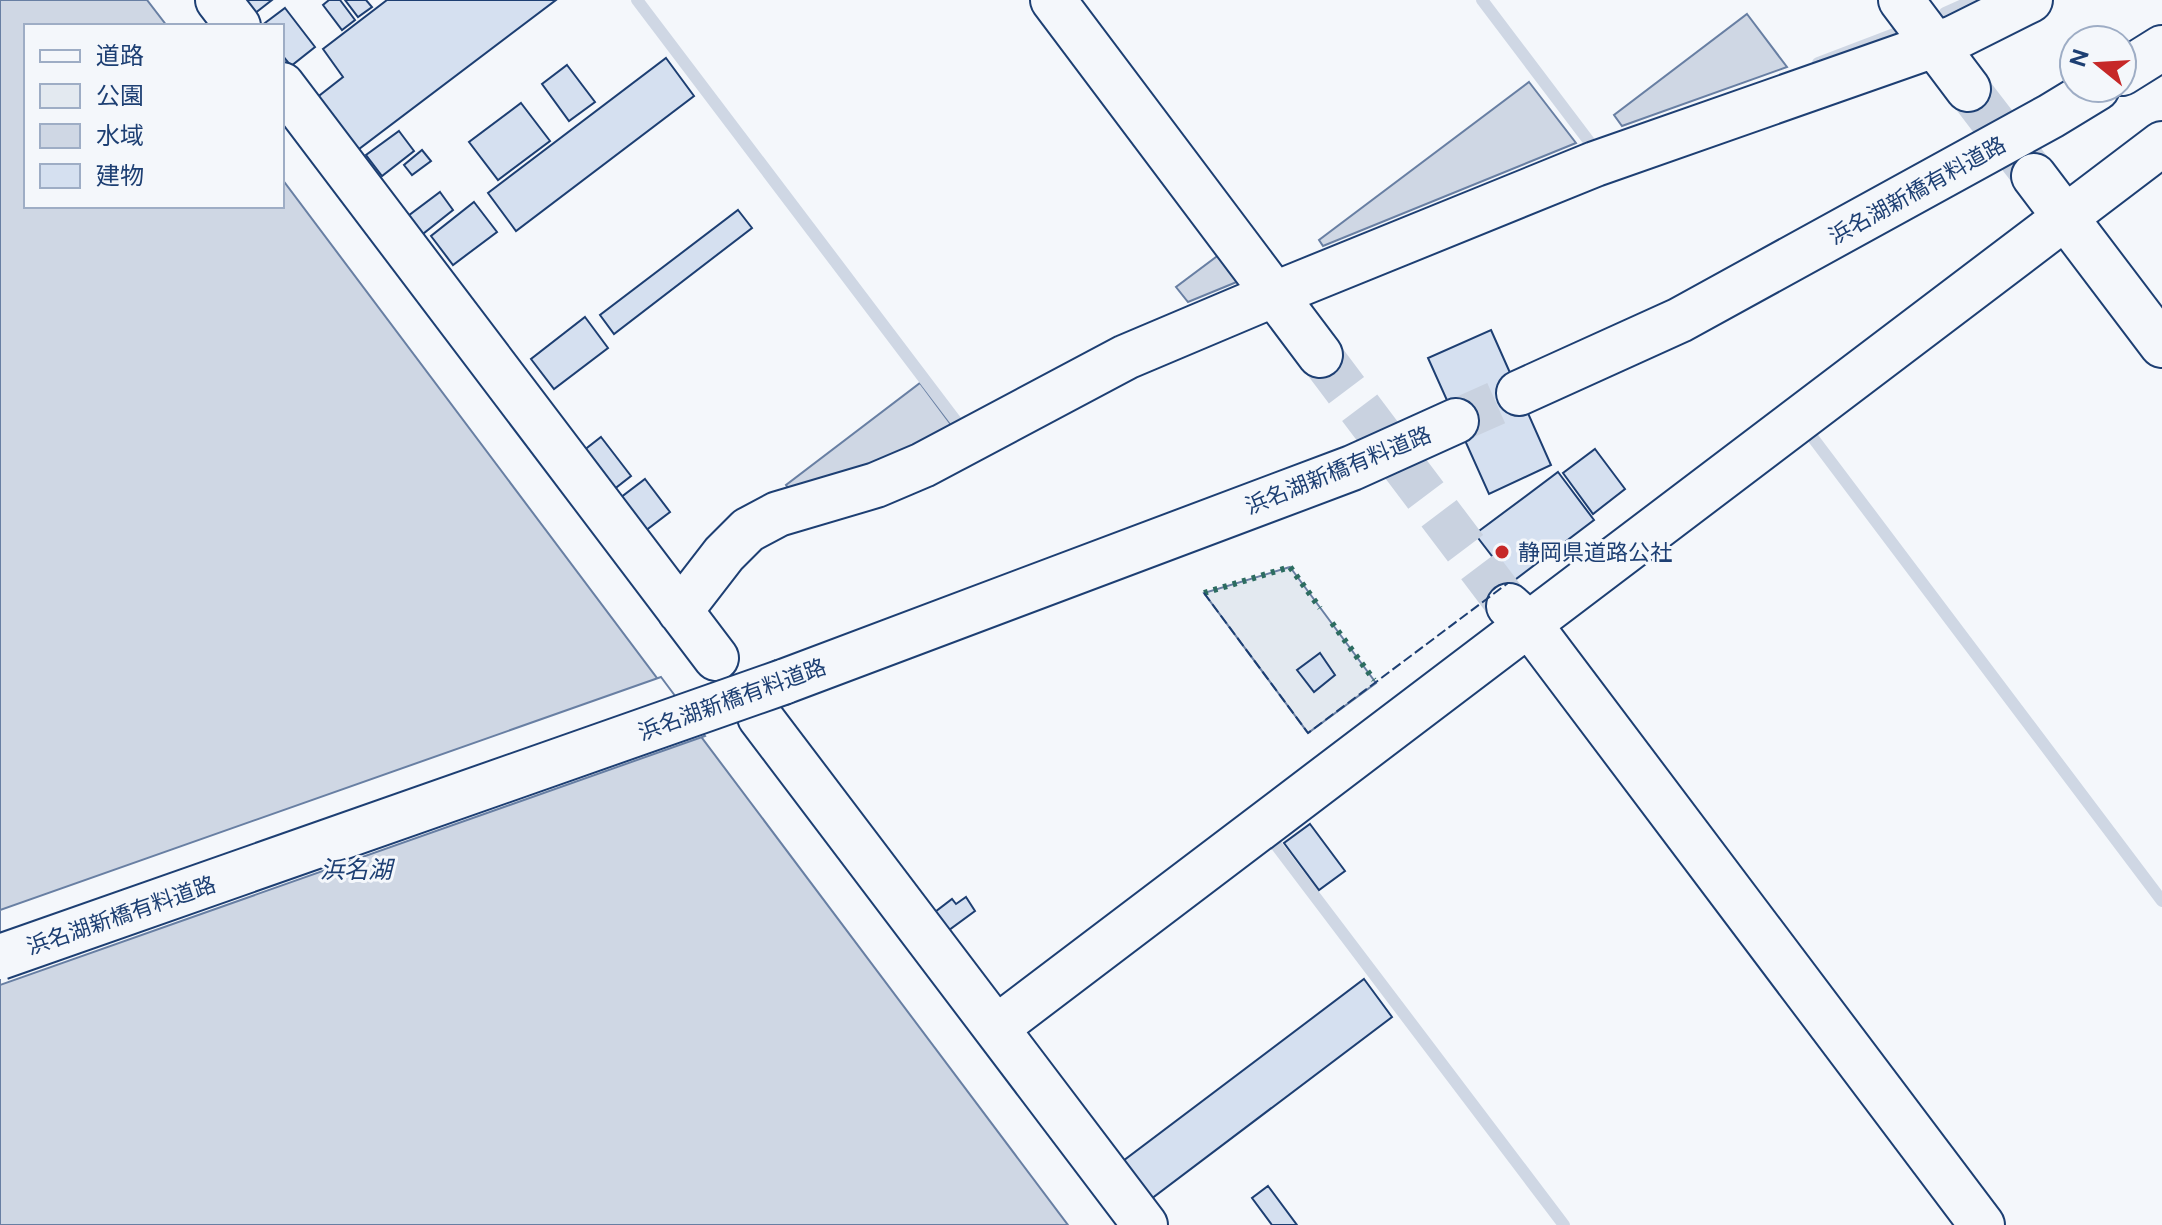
<svg xmlns="http://www.w3.org/2000/svg" width="2162" height="1225" viewBox="0 0 2162 1225" font-family="'Public Sans','Noto Sans JP',sans-serif">
  <style>
    .green { fill: #e3e9f0; stroke: #687fa3; stroke-width: 2 }
    .water { fill: #cfd7e4; stroke: #687fa3; stroke-width: 2 }
    .pier { fill: #f4f7fb; stroke: #687fa3; stroke-width: 2 }
    .lines { fill: none; stroke-linecap: round; stroke-linejoin: round }
    .stream { stroke: #cfd7e4; stroke-width: 12 }
    .building { fill: #d5e0f0; stroke: #1d3f73; stroke-width: 2 }
    .minor-tunnel { stroke: #c9d2e0; stroke-width: 44; stroke-dasharray: 44 22; stroke-linecap: butt }
    .major-tunnel { stroke: #c9d2e0; stroke-width: 44; stroke-dasharray: 44 22; stroke-linecap: butt }
    .minor-casing { stroke: #1d3f73; stroke-width: 48 }
    .major-casing { stroke: #1d3f73; stroke-width: 48 }
    .minor { stroke: #f4f7fb; stroke-width: 44 }
    .major { stroke: #f4f7fb; stroke-width: 44 }
    .major-bridge-casing { stroke: #1d3f73; stroke-width: 48; stroke-linecap: butt }
    .major-bridge { stroke: #f4f7fb; stroke-width: 44 }
    .hedge { stroke: #2c6c60; stroke-width: 6; stroke-dasharray: 4 6; stroke-linecap: butt }
    .fence { stroke: #1d3f73; stroke-width: 2; stroke-dasharray: 10 4; stroke-linecap: butt }
    .poi-dot { fill: #c62828; stroke: #f4f7fb; stroke-width: 3 }
    .labels { text-anchor: middle; stroke-width: 6; stroke-linejoin: round; paint-order: stroke }
    .street-label { font-size: 22px; fill: #1d3f73; stroke: #f4f7fb }
    .poi-label { font-size: 22px; fill: #1d3f73; stroke: #f4f7fb; text-anchor: start }
    .water-label { font-size: 24px; font-style: italic; fill: #1d3f73; stroke: #f4f7fb }
  </style>
  <rect width="100%" height="100%" fill="#f4f7fb"/>
  <path class="green" d="M1290 567 1376 683 1308 733 1204 593Z"/>
  <path class="water" d="M0 0H147L167 26H26V206H282V179L1068 1225H0Z
    M1747 14 1787 67 1622 126 1614 115Z
    M1529 82 1576 143 1323 246 1319 240Z
    M1224 251 1244 279 1188 302 1176 287Z
    M920 383 955 430 916 450 791 492 786 485Z"/>
  <path class="pier" d="M661 677 705 736 0 985V910Z"/>
  <g class="lines">
    <path class="stream" d="M637 0 959 425 967 421
      M1482 0 1591 144
      M1945 13 1974 0
      M1818 63 1894 34
      M1813 438 2162 901
      M1276 845 1564 1225"/>
  </g>
  <path class="building" d="M237 0H272L250 17Z
    M329 0H340L355 20 342 30 323 5Z
    M345 0H366L372 7 358 17Z
    M387 0H556L355 152 315 99 343 77 323 49Z
    M285 8 315 47 291 66 282 55V26H261Z
    M666 58 694 96 516 231 488 193Z
    M567 65 595 102 569 121 542 84Z
    M521 103 550 141 498 180 469 142Z
    M399 131 414 151 382 176 366 155Z
    M422 150 431 161 412 175 404 165Z
    M440 192 453 210 419 237 404 219Z
    M474 202 497 232 453 265 431 236Z
    M738 210 752 228 614 334 600 315Z
    M585 317 608 348 554 389 531 359Z
    M1491 330 1551 465 1489 494 1428 358Z
    M601 437 631 476 613 490 583 451Z
    M1595 449 1625 489 1593 514 1563 473Z
    M1558 472 1594 520 1512 582 1475 534Z
    M645 479 670 512 645 531 620 498Z
    M1320 653 1335 675 1314 692 1297 670Z
    M1310 824 1345 871 1319 890 1284 843Z
    M966 897 975 911 949 930 935 912 952 899 956 904Z
    M1364 979 1392 1017 1151 1199 1123 1161Z
    M1268 1186 1297 1225H1272L1252 1198Z"/>
  <g class="lines">
    <path class="minor-tunnel" d="M1968 89 2030 170
      M1320 355 1509 606"/>
    <path class="major-tunnel" d="M1456 421 1519 393"/>
    <g class="minor-casing">
      <path id="minor" d="M218 0 238 26
        M1053 0 1320 355
        M1901 0 1968 89
        M282 85 716 658
        M2034 176 2162 345
        M1509 606 1529 624 1982 1225
        M680 611 724 554 748 530 778 514 876 485 923 465 1126 357 1275 294 1595 164 1954 38 2030 0
        M760 717 1145 1225
        M996 1028 2162 144"/>
    </g>
    <g class="major-casing">
      <path id="major" d="M2122 73 2162 48
        M1519 393 1680 320 2051 116 2097 88
        M783 682 1352 468 1456 421"/>
    </g>
    <use href="#minor" class="minor"/>
    <use href="#major" class="major"/>
    <g class="major-bridge-casing">
      <path id="major-bridge" d="M0 957 783 682"/>
    </g>
    <use href="#major-bridge" class="major-bridge"/>
    <path class="hedge" d="M1204 593 1290 567 1320 608
      M1332 623 1374 680"/>
    <path class="fence" d="M1204 593 1308 733 1508 583"/>
  </g>
  <circle class="poi-dot" cx="1502" cy="552" r="8"/>
  <g class="labels">
    <g class="street-label">
      <text transform="translate(1917 190) rotate(-29)" y="8">浜名湖新橋有料道路</text>
      <text transform="translate(1338 470) rotate(-22)" y="8">浜名湖新橋有料道路</text>
      <text transform="translate(732 699) rotate(-20)" y="8">浜名湖新橋有料道路</text>
      <text transform="translate(121 915) rotate(-19)" y="8">浜名湖新橋有料道路</text>
    </g>
    <g class="poi-label">
      <text x="1518" y="560">静岡県道路公社</text>
    </g>
    <g class="water-label">
      <text x="356" y="878">浜名湖</text>
    </g>
  </g>
  <rect x="24" y="24" width="260" height="184" fill="#f4f7fb" stroke="#9eadc5" stroke-width="2"/>
  <rect x="40" y="50" width="40" height="12" fill="#f4f7fb" stroke="#9eadc5" stroke-width="2"/>
  <text x="96" y="64" font-size="24" fill="#1d3f73">道路</text>
  <rect x="40" y="84" width="40" height="24" fill="#e3e9f0" stroke="#9eadc5" stroke-width="2"/>
  <text x="96" y="104" font-size="24" fill="#1d3f73">公園</text>
  <rect x="40" y="124" width="40" height="24" fill="#cfd7e4" stroke="#9eadc5" stroke-width="2"/>
  <text x="96" y="144" font-size="24" fill="#1d3f73">水域</text>
  <rect x="40" y="164" width="40" height="24" fill="#d5e0f0" stroke="#9eadc5" stroke-width="2"/>
  <text x="96" y="184" font-size="24" fill="#1d3f73">建物</text>
  <g transform="translate(2098 64) rotate(288)"><circle r="38" fill="#f4f7fb" stroke="#9eadc5" stroke-width="2"/>
  <path d="M0-6L14 30L0 20L-14 30Z" fill="#c62828"/>
  <text y="-12" font-size="22" font-weight="bold" text-anchor="middle" fill="#1d3f73">N</text>
  </g>
</svg>
